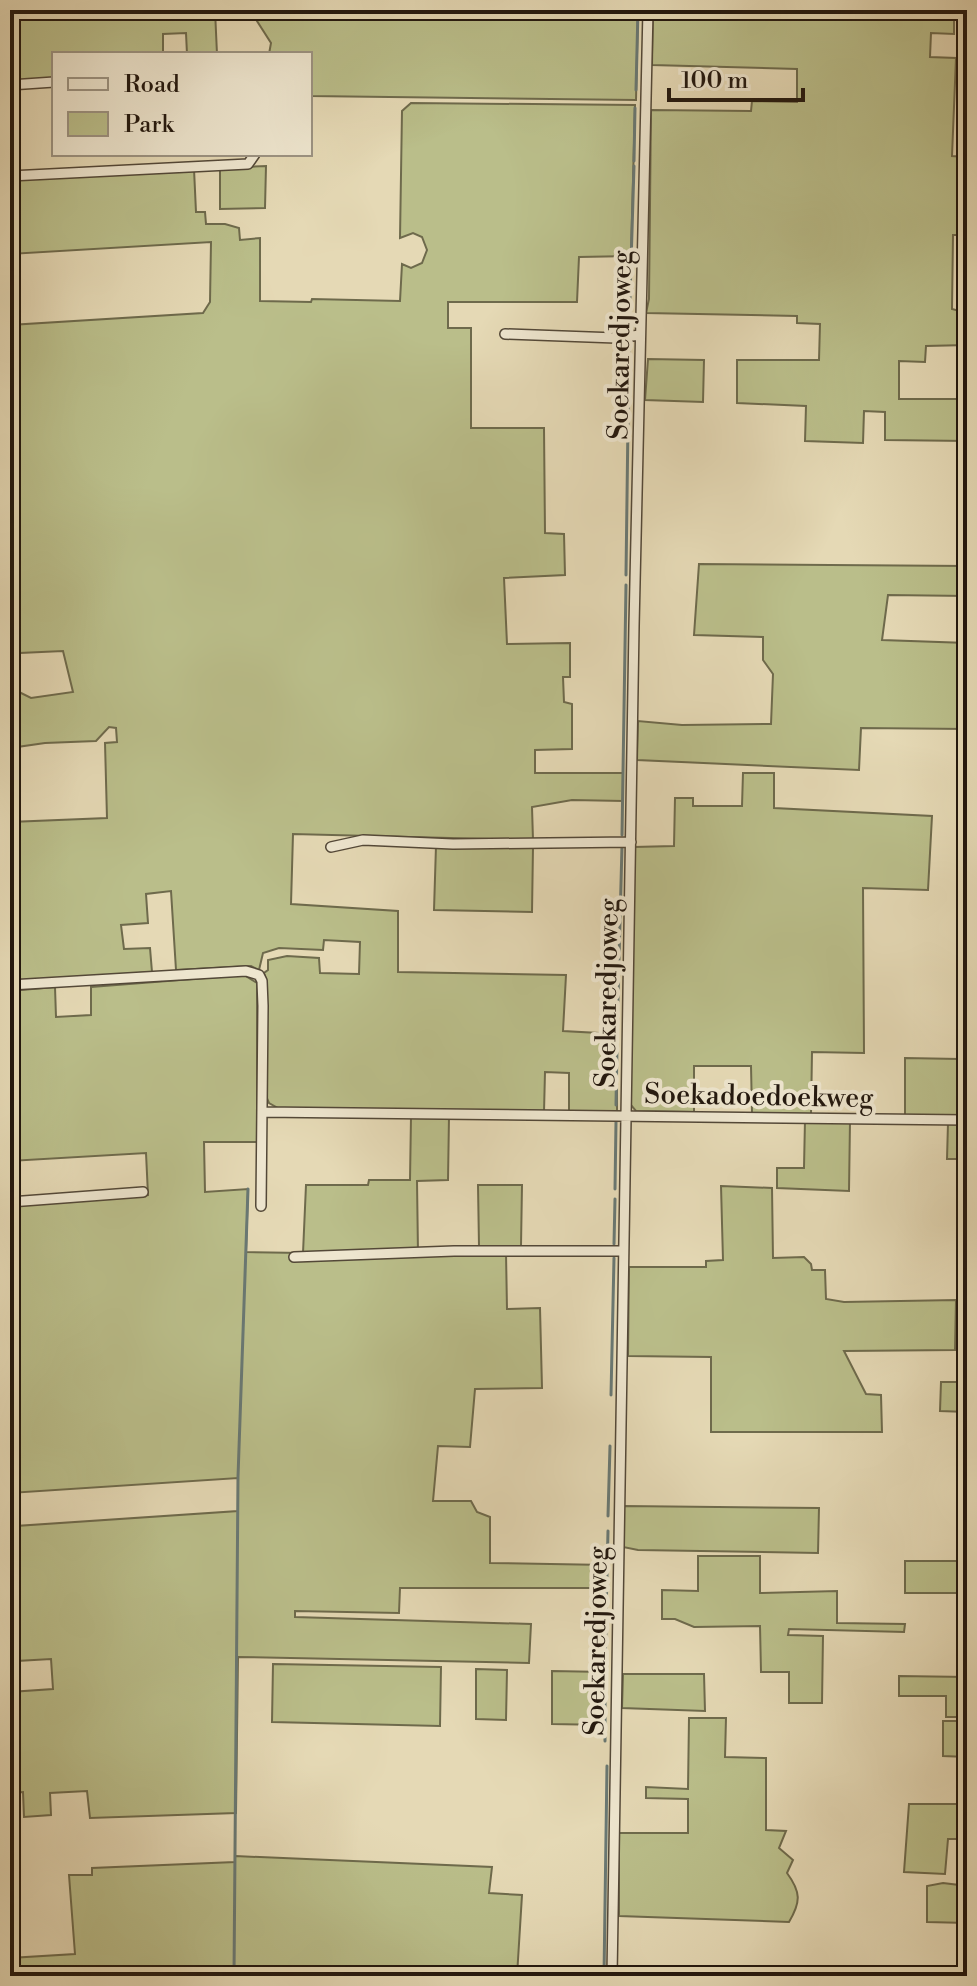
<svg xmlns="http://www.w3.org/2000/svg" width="977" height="1986" viewBox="0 0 977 1986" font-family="'Libre Bodoni',serif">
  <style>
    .green { fill: #babe8a; stroke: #6e6a4c; stroke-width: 2 }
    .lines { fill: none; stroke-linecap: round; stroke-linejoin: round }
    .stream { stroke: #697873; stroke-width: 3 }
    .minor-casing { stroke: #534838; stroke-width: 12 }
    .minor { stroke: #eee6cf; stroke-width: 9 }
    .labels { text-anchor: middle; stroke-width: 8; stroke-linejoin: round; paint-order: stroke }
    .street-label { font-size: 28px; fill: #22170e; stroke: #eee6cf }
  </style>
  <rect width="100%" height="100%" fill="#e5d9b5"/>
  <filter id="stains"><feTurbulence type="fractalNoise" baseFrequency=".0025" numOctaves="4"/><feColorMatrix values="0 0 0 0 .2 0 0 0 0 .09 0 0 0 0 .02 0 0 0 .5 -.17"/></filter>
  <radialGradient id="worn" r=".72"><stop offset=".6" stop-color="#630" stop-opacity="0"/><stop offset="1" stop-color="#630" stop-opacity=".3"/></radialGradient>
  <path class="green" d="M10 10H215L217 54H187L186 33 163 34V54H54V79L10 82Z
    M250 10H638L636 100 310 96V54H269L271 43Z
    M653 10H954V34L931 33 930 57 956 58 952 156 967 157V235H953L952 309 967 313V345L926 346 925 362 899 361V399H967V441L885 440V412L864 411 863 443 805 441 806 406 737 403V360H819L820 324 797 323V316L646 313 649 299 651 110 751 111 752 101 797 102V69L652 65Z
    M411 103 635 105 631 256 579 257 577 302H448V328H471V428H544L545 533 564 534 565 575 504 578 507 644 570 643V677H563L564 702 572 704V749L535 750V773H623V801L572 800 532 807 533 840 293 834 291 904 398 911V972L566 975 563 1031 617 1034V1113L569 1112V1073L545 1072 544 1112 278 1108 269 1103 266 1096V980L264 973 268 970V960L287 956 319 958 320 973 359 974 360 942 324 940 323 950 279 948 263 953 259 970 251 966 176 970 171 891 146 894 148 923 121 925 124 949 150 948 152 972 10 982V822L107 818 105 743 117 742 116 728 109 727 96 741 45 743 10 748V676L11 688 31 698 73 692 63 651 20 653V669H10V325L203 313 210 302 211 242 10 254V179L194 169 196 212H205L206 224H225L239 228 240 240 260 238V301L311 302 312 299 400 301 402 264 411 268 422 263 427 250 422 237 413 233 400 238 402 111Z
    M266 166 265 208 220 209V168Z
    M648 359 704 360 703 402 645 400Z
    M699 564 967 566V596L888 595 882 640 967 643V729L861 728 859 770 637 760 638 721 682 725 771 724 773 674 763 660V637L694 635Z
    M743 773H774V808L932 816 928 890 863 888 864 1053 812 1052 811 1114 752 1113 751 1066H694V1112L636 1111 630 1104 634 847 674 846 675 798H693V806H742Z
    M436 846 533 847 532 912 434 910Z
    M244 975 257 983V1142H204L205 1192 248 1189 246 1252 303 1253 306 1185H368L369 1180H410L411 1117H449L448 1180 417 1181 418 1253H506L507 1309 540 1308 542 1388 475 1389 470 1447 438 1446 433 1501H471L477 1512 490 1517V1563L607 1565V1588H400L399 1613 295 1611V1617L531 1624 529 1663 238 1657 236 1813 90 1818 87 1791 50 1793 51 1815 24 1817 23 1792 10 1793V1692L53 1689 51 1659 17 1661 18 1684H10V1549H17L16 1526 238 1511V1478L10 1493V1206L148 1195 146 1153 10 1161V991L55 987 56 1017 91 1015V987Z
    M905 1058 959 1059V1116L905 1115Z
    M805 1120 850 1121 849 1191 777 1188V1168H804Z
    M948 1123H967V1159H947Z
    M478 1185H522L521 1246H479Z
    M721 1186 772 1188 773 1258 804 1257 811 1264 812 1270H825L826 1299 844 1302 956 1300 955 1350 844 1351 866 1394 881 1395 882 1432H711V1357L628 1356 629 1267H706V1261L723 1260Z
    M941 1382H967V1412L940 1411Z
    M624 1506 819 1508 818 1553 638 1550 623 1547Z
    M698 1556H760V1593L837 1591V1623L905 1624 904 1632 789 1629 788 1635 823 1636 822 1703H789V1672H761L760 1626 694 1627 675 1619H662V1590L698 1591Z
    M905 1561H967V1593H905Z
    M273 1664 441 1667 440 1726 272 1722Z
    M476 1669 507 1670 506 1720 476 1719Z
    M552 1671 605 1672V1725L552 1724Z
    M623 1674H704L705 1711 622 1708Z
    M899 1676 967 1677V1717H946V1696H899Z
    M689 1718H726L725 1757 766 1758V1830L786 1831 779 1848 793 1860 787 1873C801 1892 801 1902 789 1922L619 1916V1833H688V1799L646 1798V1787L688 1789Z
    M943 1721H967V1757L943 1756Z
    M909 1804H967V1839H948L945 1874 904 1872Z
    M235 1856 492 1867 489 1893 522 1895 517 1976H10V1958L75 1954 69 1875H92V1868L235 1862Z
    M943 1883 967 1886V1923L927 1922V1886Z
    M881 1966 965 1967V1976H881Z"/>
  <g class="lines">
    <path class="stream" d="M636 90 638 10
      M634 161 635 108
      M629 329 634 166
      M626 575 629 344
      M622 835 626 585
      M617 1034 622 846
      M616 1105 617 1047
      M615 1189 616 1122
      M614 1244 615 1199
      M611 1395 614 1258
      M608 1516 610 1446
      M606 1615 608 1531
      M605 1661 606 1630
      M605 1675V1741
      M234 1976 238 1477 248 1189
      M604 1976 607 1766"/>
    <g class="minor-casing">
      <path id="minor" d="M10 85 54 82
        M10 176 248 164 255 154
        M505 334 616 338 640 335
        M331 847 363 840 453 844 631 842
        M10 985 246 971 259 975 262 981 263 1006 261 1206
        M262 1112 967 1120
        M10 1202 143 1192
        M294 1257 454 1251H623
        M612 1976 634 626 648 10"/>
    </g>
    <use href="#minor" class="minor"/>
  </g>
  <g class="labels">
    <g class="street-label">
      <text transform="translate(619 345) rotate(-89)" y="10">Soekaredjoweg</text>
      <text transform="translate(606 993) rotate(-89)" y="10">Soekaredjoweg</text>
      <text transform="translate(759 1095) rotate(1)" y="10">Soekadoedoekweg</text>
      <text transform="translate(595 1641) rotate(-89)" y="10">Soekaredjoweg</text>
    </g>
  </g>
  <rect width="977" height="1986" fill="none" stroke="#e5d9b5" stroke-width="40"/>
  <rect x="12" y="12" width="953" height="1962" fill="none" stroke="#22170e" stroke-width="4"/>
  <rect x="20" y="20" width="937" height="1946" fill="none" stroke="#22170e" stroke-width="2"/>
  <rect x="52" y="52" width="260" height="104" fill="#eee6cf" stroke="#9c9382" stroke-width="2"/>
  <rect x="68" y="78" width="40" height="12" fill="#eee6cf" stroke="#9c9382" stroke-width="2"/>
  <text x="124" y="92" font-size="24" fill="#22170e">Road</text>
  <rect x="68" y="112" width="40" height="24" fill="#babe8a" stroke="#9c9382" stroke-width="2"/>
  <text x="124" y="132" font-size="24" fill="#22170e">Park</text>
  <path d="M669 88v12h134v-12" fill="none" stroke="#22170e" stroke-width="4"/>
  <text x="681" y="88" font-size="24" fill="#22170e" stroke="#eee6cf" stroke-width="6" paint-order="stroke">100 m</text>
  <rect width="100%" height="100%" filter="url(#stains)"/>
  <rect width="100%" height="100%" fill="url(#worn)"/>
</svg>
